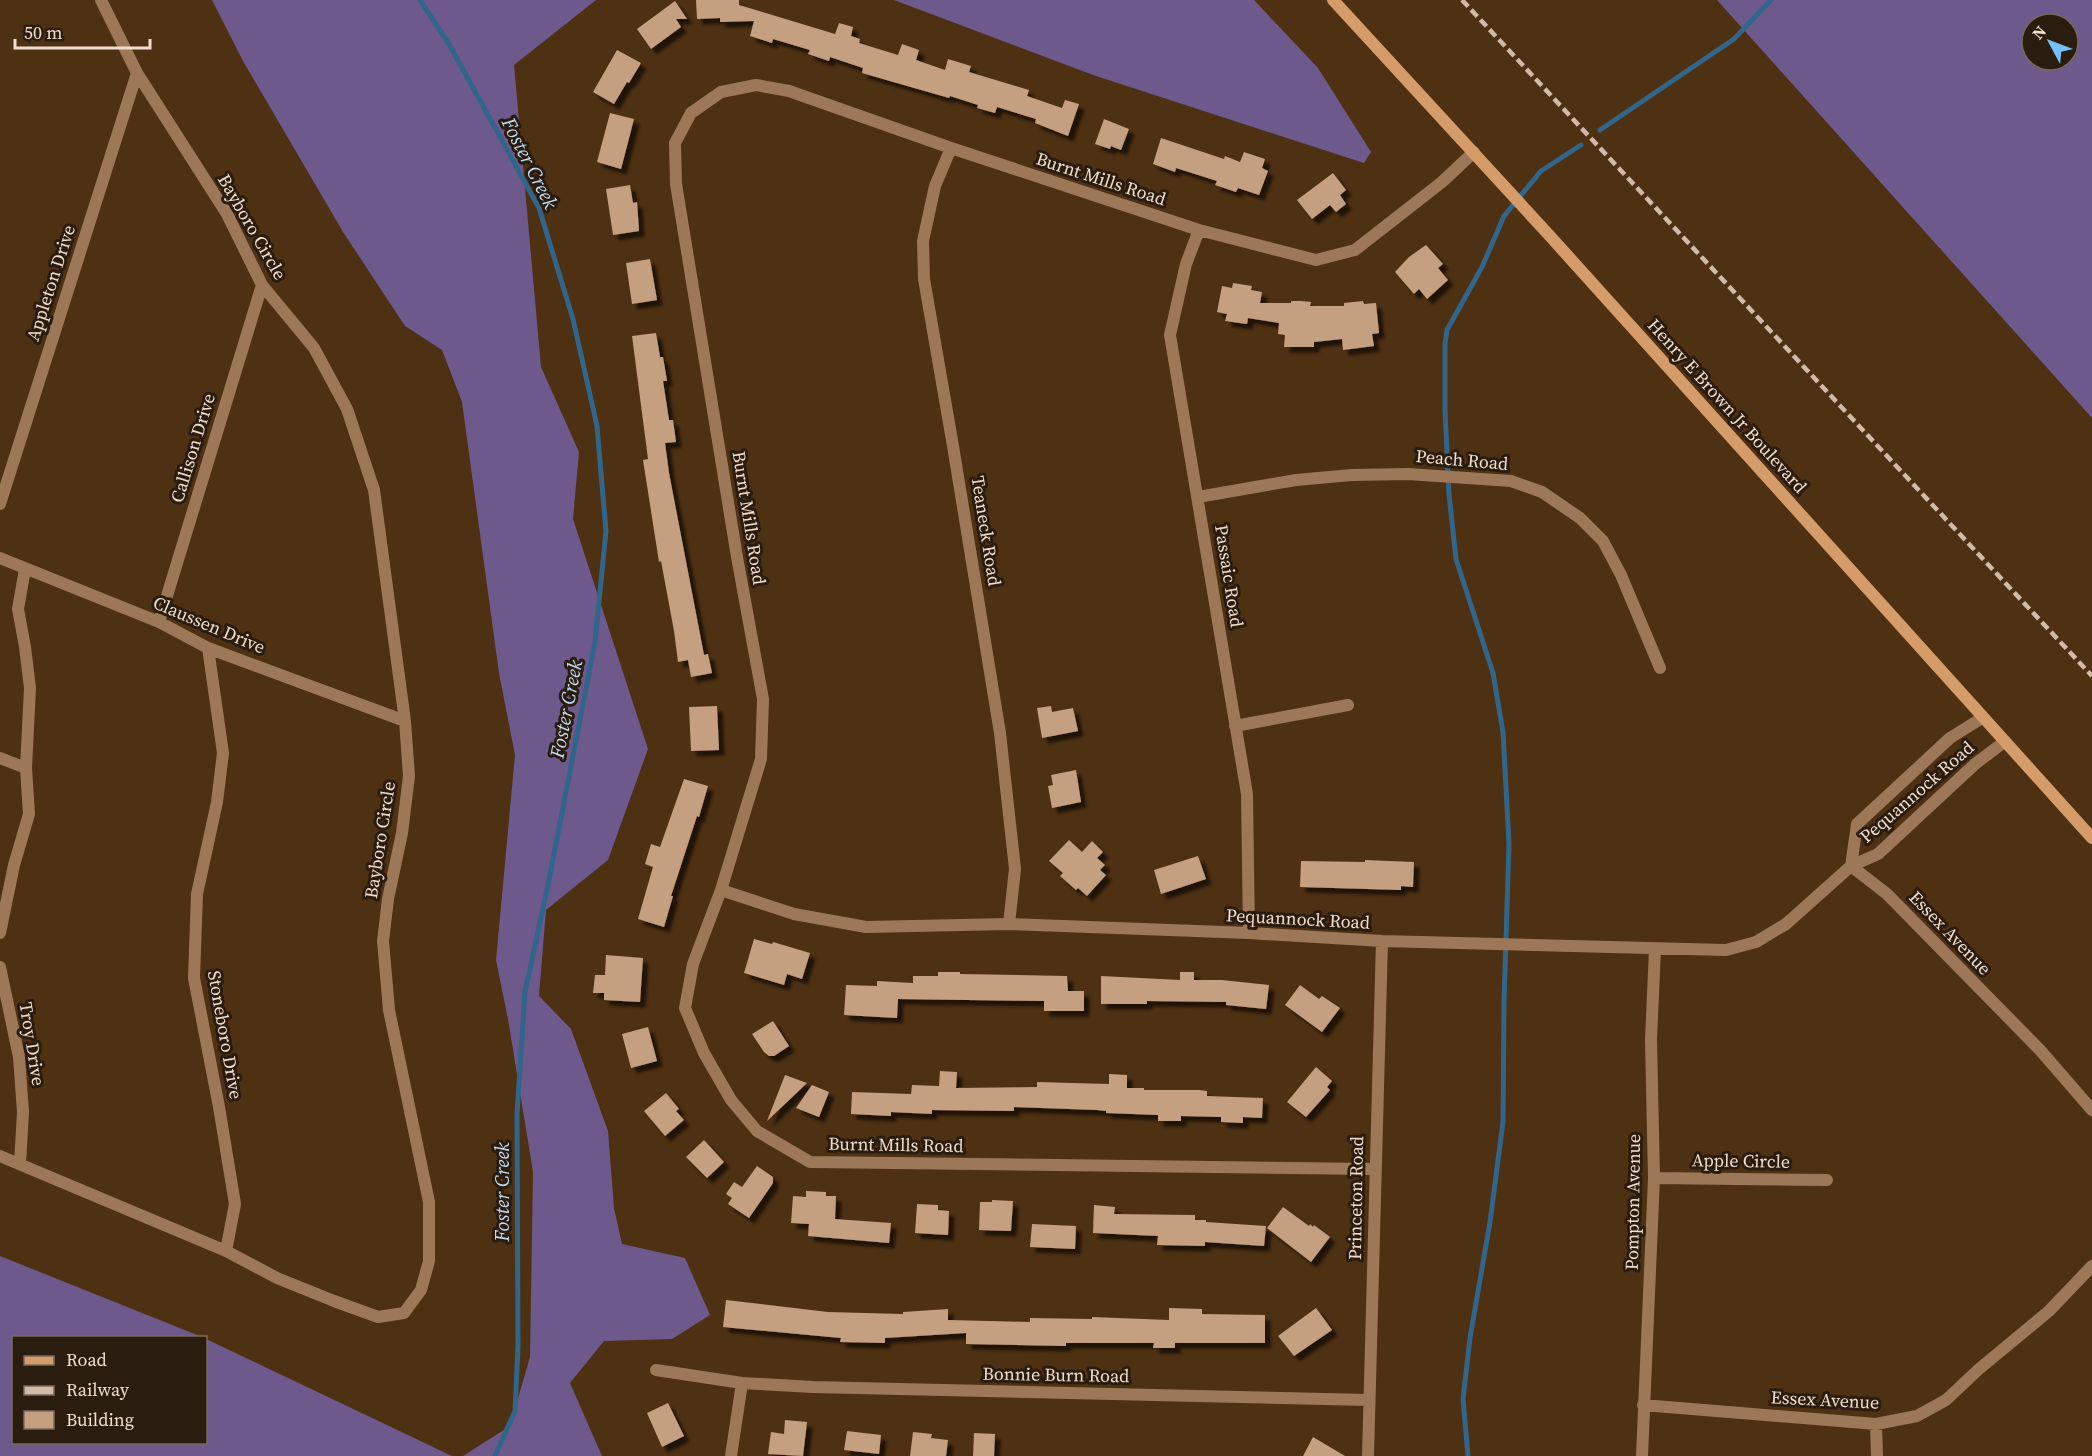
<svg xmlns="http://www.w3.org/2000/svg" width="2092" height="1456" viewBox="0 0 2092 1456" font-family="'Source Serif 4',serif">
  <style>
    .forest { fill: #6d598c; fill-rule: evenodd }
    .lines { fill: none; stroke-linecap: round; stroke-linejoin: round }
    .stream { stroke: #31668a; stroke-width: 5 }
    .building { fill: #c49f80; filter: url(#shadow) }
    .street { stroke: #9c7859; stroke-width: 12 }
    .secondary { stroke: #d59b68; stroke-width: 12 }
    .rail { stroke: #d1bba8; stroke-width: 4.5; stroke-dasharray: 9 4.5; stroke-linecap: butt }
    .labels { text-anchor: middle; stroke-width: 6; stroke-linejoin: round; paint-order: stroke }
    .street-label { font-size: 18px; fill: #f1ddcd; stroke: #2a1c0f }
    .water-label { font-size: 20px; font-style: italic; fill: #bfdcf3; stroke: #2a1c0f }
  </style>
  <defs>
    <filter id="shadow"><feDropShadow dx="5.5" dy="5.5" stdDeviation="1.5" flood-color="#0009"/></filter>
  </defs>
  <rect width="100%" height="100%" fill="#4e3012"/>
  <path class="forest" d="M212 0H596L514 65 541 367 579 452 573 519 648 749 608 860 546 910 539 996 571 1029 608 1131 614 1208 622 1244 685 1258 710 1315 672 1339 604 1341 570 1383 602 1456H463L510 1426 530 1357 533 1172 508 1019 496 960 515 755 499 673 462 402 442 350 405 326 343 232 243 61Z
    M894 0H1254L1318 68 1371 152 1364 163 1093 75Z
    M1717 0H2092V418ZM2032 24H2068V60H2032Z
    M0 1256 202 1337 14 1338V1442H206V1339L452 1456H0Z"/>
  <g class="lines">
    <path class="stream" d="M420 0 449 44 539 208 573 319 597 426 606 531 595 642 548 885 525 992 517 1114 518 1347 515 1411 495 1456
      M1600 130 1734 39 1771 0
      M1468 1456 1463 1399 1470 1338 1490 1222 1503 1122 1504 1002 1509 843 1503 732 1493 673 1456 559 1449 494 1445 410V344L1447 330 1482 267 1504 216 1541 171 1581 145"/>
  </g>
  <path class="building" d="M696 0H739V5L835 34 839 23 853 27 851 36 860 39 859 43 898 55 902 44 919 50 916 60 945 70 948 59 971 66 969 72 1029 90 1027 96 1062 108 1065 100 1079 104 1068 136 1035 123 1036 119 997 107 995 113 977 108 978 105 950 96 949 98 862 73 863 68 830 57 829 61 808 54 810 50 773 39 772 43 750 36 754 21 720 22V18L697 19Z
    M675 1 687 19H676L681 27 651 49 637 29Z
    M617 50 641 63 629 83 627 82 614 104 593 92Z
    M610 113 634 119 621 169 597 162Z
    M1104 119 1129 129 1121 150 1111 146 1110 149 1095 144Z
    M1161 138 1224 159 1225 156 1240 162 1244 152 1265 159 1262 168 1268 171 1259 195 1238 188 1236 192 1215 185 1217 181 1176 168 1175 172 1153 164Z
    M1333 173 1346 190 1340 195 1346 204 1336 212 1330 205 1312 219 1297 200Z
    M630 185 633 203 637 202 639 231 613 235 606 189Z
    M1426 245 1443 264 1438 268 1448 280 1427 299 1419 289 1414 294 1395 272 1409 257Z
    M650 259 657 300 632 304 626 263Z
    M1233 283 1252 286 1251 290 1262 292 1260 303H1291V301H1301L1311 302 1310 306H1344V303L1363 301 1364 304 1376 303 1379 333 1372 334 1374 346 1343 350 1342 339 1314 342V347H1284L1285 335 1278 334 1279 323 1248 318 1247 324 1225 321 1227 314 1217 312 1222 286 1232 288Z
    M656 333 660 357H663L667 381H663L669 420H673L676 442 665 443 669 473 704 655 708 654 712 673 691 677 688 660 678 662 674 631 661 561 659 562 643 460 648 459 632 336Z
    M717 706 719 750 691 751 689 707Z
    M1051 706 1052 712 1073 708 1078 731 1042 738 1037 708Z
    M1076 770 1081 802 1052 808 1048 786 1053 785 1051 775Z
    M684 779 708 786 699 817 697 816 671 896H673L664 927 638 919 653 867 645 864 651 844 660 847Z
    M1069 840 1082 852 1092 841 1103 852 1097 858 1105 865 1100 870 1106 875 1087 896 1078 888 1076 890 1060 876 1063 873 1049 861Z
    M1198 856 1206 879 1161 894 1154 870Z
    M1365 860 1414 862 1413 887 1401 886V890L1300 887 1301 861 1365 862Z
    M754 939 772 944 773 942 810 953 802 979 787 974 784 985 744 973Z
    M606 955 643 958 640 1002 604 1000V993H593L595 975H605Z
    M938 972H960V974L1067 976 1068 991H1084V1011H1044V1001L898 999 897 1018 844 1015 846 985 877 986V981L913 983V976H938Z
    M1180 972H1194V980H1222L1269 985 1266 1009 1226 1005V1002L1147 1001V1004H1101V976L1180 980Z
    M1300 985 1319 999 1322 996 1340 1008 1322 1032 1285 1005Z
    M773 1021 789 1046 774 1056H769L764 1052 752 1034Z
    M648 1027 657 1061 631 1068 622 1034Z
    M1316 1067 1332 1081 1327 1087 1330 1090 1306 1117 1287 1102Z
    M940 1071 957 1072 956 1088 1037 1087V1082L1109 1084V1074L1127 1075V1088H1144V1090H1199L1207 1091V1096L1263 1098 1262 1118 1243 1117V1123L1221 1122V1117L1181 1116V1121H1158V1115L1106 1113V1111L1097 1110 1014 1107V1111L932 1110V1114L891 1112V1116L851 1114 852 1092 911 1094 912 1085 939 1086Z
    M785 1075 807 1083 767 1121Z
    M812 1085 829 1092 819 1117 796 1108Z
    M666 1093 679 1109 676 1111 684 1120 665 1136 644 1111Z
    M704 1140 724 1162 707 1178 686 1157Z
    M757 1166 773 1177V1183L749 1218 728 1204 732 1198 726 1194 734 1182 742 1187Z
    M806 1191 826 1192V1196H836L835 1219 891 1223 889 1243 808 1236 809 1224 791 1223 793 1196 806 1197Z
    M992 1200 1013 1201 1011 1231 979 1230 980 1202H992Z
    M917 1204 938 1205V1210L949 1211 948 1235 915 1233Z
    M1094 1205 1115 1207 1114 1214 1195 1215V1220H1206V1222L1266 1226 1264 1246 1205 1242V1246L1157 1245 1158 1236 1093 1233Z
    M1283 1207 1309 1226 1310 1224 1313 1227 1314 1225 1330 1237 1311 1262 1267 1228Z
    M1032 1224 1076 1226 1075 1249 1030 1247Z
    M726 1300 828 1312 903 1314V1312L948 1309V1320L1030 1322V1318L1092 1319V1317L1169 1320V1308L1202 1309V1314L1265 1315V1343H1175V1348H1153L1154 1343H1066V1346L966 1344V1333L885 1338V1343L840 1342 841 1338 723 1327Z
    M1316 1308 1332 1330 1294 1356 1278 1336Z
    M668 1403 684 1436 662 1447 647 1413Z
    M785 1420 807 1422 803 1456 768 1454 771 1432 784 1434Z
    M847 1431 881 1435 879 1454 844 1450Z
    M913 1432 932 1434 931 1438 948 1440 946 1456H910Z
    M974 1433 995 1434 994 1456H973Z
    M1313 1437 1345 1456H1303Z"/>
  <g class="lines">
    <path class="street" d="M951 148 935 186 923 241 924 279 953 446 1000 733 1015 869 1009 924
      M1199 230 1186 264 1170 335 1247 794 1249 933
      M1198 497 1296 480 1352 475 1408 474 1511 481 1542 492 1580 518 1603 541 1621 575 1660 668
      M0 504 137 73
      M0 558 159 622 208 648 405 721
      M159 622 262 285
      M208 648 223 753 217 802 197 894 194 978 219 1107 235 1204 226 1251
      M1235 726 1348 705
      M0 758 26 768
      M1851 866 1887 894 2040 1050 2092 1110
      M1851 866 1857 824 1950 738 1982 718
      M721 890 794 914 866 927 1009 924 1249 933 1382 941 1726 950 1756 942 1786 924 1851 866 1878 854 1975 764 2004 742
      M0 933 14 865 29 814 26 768 30 688 25 647 18 609 25 569
      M0 967 19 1057 23 1112 20 1164
      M0 1156 226 1251 277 1278 334 1301 378 1317 404 1313 421 1290 429 1261V1202L389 1010 383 941 388 899 402 833 409 776 405 721 374 490 347 409 314 348 262 285 227 214 137 73 101 0
      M1374 1169 810 1162 757 1131 731 1100 704 1053 685 1008 693 964 721 890 761 759 763 699 737 557 676 184 675 143 691 113 721 92 756 85 789 91 951 148 1199 230 1316 260 1355 250 1442 182 1474 152
      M1654 1178 1827 1180
      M656 1370 742 1383
      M1643 1405 1876 1424 1917 1416 1946 1400 1979 1369 2049 1311 2092 1266
      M1876 1424 1877 1456
      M731 1456 742 1383 813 1387 1369 1400
      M1368 1456 1382 941
      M1642 1456 1654 1178 1651 1040 1655 949"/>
    <path class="secondary" d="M1333 0 1549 235 2092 838"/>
    <path class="rail" d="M1462 0 2092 676"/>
  </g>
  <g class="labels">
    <g class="street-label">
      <text transform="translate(1101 179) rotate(18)" y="6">Burnt Mills Road</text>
      <text transform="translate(252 227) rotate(60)" y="6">Bayboro Circle</text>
      <text transform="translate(51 283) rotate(-72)" y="6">Appleton Drive</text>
      <text transform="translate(1727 406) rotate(48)" y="6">Henry E Brown Jr Boulevard</text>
      <text transform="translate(193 448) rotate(-73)" y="6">Callison Drive</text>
      <text transform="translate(1462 460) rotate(5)" y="6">Peach Road</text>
      <text transform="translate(749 518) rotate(81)" y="6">Burnt Mills Road</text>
      <text transform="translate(986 531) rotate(81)" y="6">Teaneck Road</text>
      <text transform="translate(1229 576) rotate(81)" y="6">Passaic Road</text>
      <text transform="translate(209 625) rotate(23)" y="6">Claussen Drive</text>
      <text transform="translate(1917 792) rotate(-41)" y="6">Pequannock Road</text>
      <text transform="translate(380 840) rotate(-81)" y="6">Bayboro Circle</text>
      <text transform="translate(1298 919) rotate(3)" y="6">Pequannock Road</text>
      <text transform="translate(1950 933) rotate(46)" y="6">Essex Avenue</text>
      <text transform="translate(225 1035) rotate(80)" y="6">Stoneboro Drive</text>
      <text transform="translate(32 1044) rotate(81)" y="6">Troy Drive</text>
      <text transform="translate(896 1145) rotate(1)" y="6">Burnt Mills Road</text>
      <text transform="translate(1741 1161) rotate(1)" y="6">Apple Circle</text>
      <text transform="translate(1356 1198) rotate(-89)" y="6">Princeton Road</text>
      <text transform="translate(1633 1202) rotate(-89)" y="6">Pompton Avenue</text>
      <text transform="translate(1056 1375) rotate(1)" y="6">Bonnie Burn Road</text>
      <text transform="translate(1825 1400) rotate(3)" y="6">Essex Avenue</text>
    </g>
    <g class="water-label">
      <text transform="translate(530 163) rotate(63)" y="7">Foster Creek</text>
      <text transform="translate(566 709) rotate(-79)" y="7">Foster Creek</text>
      <text transform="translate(502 1192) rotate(-90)" y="7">Foster Creek</text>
    </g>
  </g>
  <rect x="12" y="1336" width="195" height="108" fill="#2a1c0f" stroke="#7a695b" stroke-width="1.5"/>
  <rect x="24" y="1356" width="30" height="9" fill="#d59b68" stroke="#7a695b" stroke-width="1.5"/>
  <text x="66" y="1366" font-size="18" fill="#f1ddcd">Road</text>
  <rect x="24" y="1386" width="30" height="9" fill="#d1bba8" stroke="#7a695b" stroke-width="1.5"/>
  <text x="66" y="1396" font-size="18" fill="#f1ddcd">Railway</text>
  <rect x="24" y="1411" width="30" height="18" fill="#c49f80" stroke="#7a695b" stroke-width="1.5"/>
  <text x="66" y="1426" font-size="18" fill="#f1ddcd">Building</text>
  <g transform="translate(2050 42) rotate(311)"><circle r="28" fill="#2a1c0f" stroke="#7a695b" stroke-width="1.5"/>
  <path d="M0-4.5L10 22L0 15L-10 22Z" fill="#75c0f6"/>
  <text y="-9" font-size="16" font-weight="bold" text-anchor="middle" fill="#f1ddcd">N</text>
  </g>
  <path d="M15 39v9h135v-9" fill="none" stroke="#f1ddcd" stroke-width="3"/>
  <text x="24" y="39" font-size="18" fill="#f1ddcd" stroke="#2a1c0f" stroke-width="4.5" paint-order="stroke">50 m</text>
</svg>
